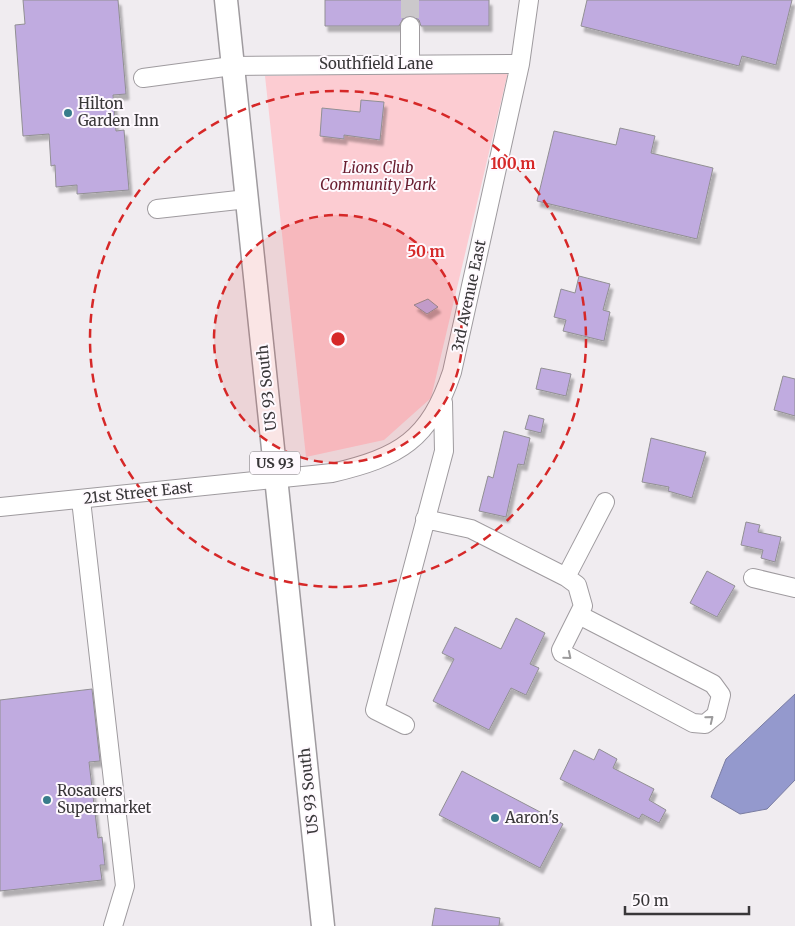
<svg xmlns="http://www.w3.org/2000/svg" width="795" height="926" viewBox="0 0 795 926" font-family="Merriweather,serif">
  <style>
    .green { fill: #fcccd2 }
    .water { fill: #9499cd; stroke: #797ca1 }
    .building { fill: #c0abe0; stroke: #918f93; filter: url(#shadow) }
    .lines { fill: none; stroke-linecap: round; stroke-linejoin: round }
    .minor-tunnel { stroke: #cbc8cb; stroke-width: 18; stroke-dasharray: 18 9; stroke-linecap: butt }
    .minor-casing { stroke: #9f9b9f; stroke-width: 20 }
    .major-casing { stroke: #9f9b9f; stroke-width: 25 }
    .minor { stroke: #fff; stroke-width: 18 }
    .major { stroke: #fff; stroke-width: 22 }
    .oneway { stroke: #9c9b9c }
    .ring { fill: none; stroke: #d62828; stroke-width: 2.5; stroke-dasharray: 9 6 }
    .poi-dot { fill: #387c8b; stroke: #fef9fe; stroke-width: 2 }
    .labels { text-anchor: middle; stroke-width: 4; stroke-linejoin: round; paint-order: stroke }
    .shield { fill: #fef9fe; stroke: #747174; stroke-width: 1 }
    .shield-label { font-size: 14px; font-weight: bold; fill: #393739 }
    .street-label { font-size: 15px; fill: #393739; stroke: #fef9fe }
    .poi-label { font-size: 15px; fill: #393739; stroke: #fef9fe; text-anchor: start }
    .park-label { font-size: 15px; font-style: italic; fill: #691e30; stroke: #fef9fe }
    .centre { fill: #d62828; stroke: #fef9fe; stroke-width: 2.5 }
    .ring-label { font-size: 15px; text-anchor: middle; font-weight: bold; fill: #d62828; stroke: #fef9fe; stroke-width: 4; stroke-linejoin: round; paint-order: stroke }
  </style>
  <defs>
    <filter id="shadow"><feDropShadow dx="3" dy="5.5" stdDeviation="1" flood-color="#0004"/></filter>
  </defs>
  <rect width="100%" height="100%" fill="#f0ecf0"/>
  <path class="green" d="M508 72 431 398 384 440 306 457 265 76Z"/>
  <path class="water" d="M795 694V780L767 809 740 814 711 797 726 759Z"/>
  <path class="building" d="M23 0H118L126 94 113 95 116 131 124 130 129 190 77 194V185L56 187 55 165 51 166 49 134 23 136 15 25 25 24Z
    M325 0H489V26H421L419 20 410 15 404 17 399 26H325Z
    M587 0H792L776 65 742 56 739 66 581 26Z
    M361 100 384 102 380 140 344 135V139L320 136 322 108 360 112Z
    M620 128 655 136 651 153 713 168 697 239 537 201 554 131 616 145Z
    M579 276 610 284 603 310 610 312 604 341 563 331 566 320 554 317 561 289 575 293Z
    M428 299 438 307 427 314 414 305Z
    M541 368 571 374 566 396 536 389Z
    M783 376 795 379V416L774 410Z
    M529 415 544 419 541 433 525 429Z
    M504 431 530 438 524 465 518 464 506 517 479 511 488 476 493 478Z
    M651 438 706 452 692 498 668 491 669 487 642 482Z
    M746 522 760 525 758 532 781 537 775 562 761 558 763 550 741 545Z
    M707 571 735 586 717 617 690 603Z
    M516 618 545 633 530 664 539 668 526 695 511 688 489 730 433 701 454 659 442 653 455 627 501 649Z
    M92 689 100 761 89 762 98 838 102 837 105 865H100L102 880 0 891V700Z
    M599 749 617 759 613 768 654 789 649 800 666 810 659 823 642 814 639 819 560 779 574 750 594 760Z
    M462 771 563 824 540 868 439 815Z
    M435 908 500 918 499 926H432Z"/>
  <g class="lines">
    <path class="minor-tunnel" d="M410 0V26"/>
    <g class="minor-casing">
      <path id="minor" d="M410 26V64
        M143 78 232 66 520 64
        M157 209 247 199
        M81 500 125 886 113 926
        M0 507 332 473C400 457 429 440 452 372L520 64 529 0
        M425 519 471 529 566 577 605 502
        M566 577 577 585 583 606 561 650 562 653 693 723 705 724 716 715 721 695 713 684 579 615
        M753 578 795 588
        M405 725 375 710 444 451 443 402"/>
    </g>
    <g class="major-casing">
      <path id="major" d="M226 0 323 926"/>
    </g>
    <use href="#minor" class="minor"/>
    <use href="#major" class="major"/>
  </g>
  <defs><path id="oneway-chevron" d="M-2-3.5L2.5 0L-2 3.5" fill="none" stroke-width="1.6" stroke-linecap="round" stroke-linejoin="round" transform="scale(1.25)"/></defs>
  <g class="oneway">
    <use href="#oneway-chevron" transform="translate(568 656) rotate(40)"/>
    <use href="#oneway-chevron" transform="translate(710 719) rotate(-39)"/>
  </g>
  <circle cx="338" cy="339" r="124" fill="#d62828" fill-opacity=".12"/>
  <g class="ring">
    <circle cx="338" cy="339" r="124"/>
    <circle cx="338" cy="339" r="248"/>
  </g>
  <g class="poi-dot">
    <circle cx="68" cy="113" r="5"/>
    <circle cx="47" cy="800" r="5"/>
    <circle cx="495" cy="818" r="5"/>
  </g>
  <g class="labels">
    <rect class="shield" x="250" y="451.5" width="50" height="23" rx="4"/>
    <g class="shield-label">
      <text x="275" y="468">US 93</text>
    </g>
    <g class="street-label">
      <text x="376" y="69">Southfield Lane</text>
      <text transform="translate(469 296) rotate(-78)" y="5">3rd Avenue East</text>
      <text transform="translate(267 388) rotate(-96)" y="5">US 93 South</text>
      <text transform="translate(138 493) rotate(-6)" y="5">21st Street East</text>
      <text transform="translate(309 791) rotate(-96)" y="5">US 93 South</text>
    </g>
    <g class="poi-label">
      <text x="78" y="109">Hilton<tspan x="78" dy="17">Garden Inn</tspan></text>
      <text x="57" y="796">Rosauers<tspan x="57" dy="17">Supermarket</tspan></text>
      <text x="505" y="823">Aaron's</text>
    </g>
    <g class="park-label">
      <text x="378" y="173">Lions Club<tspan x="378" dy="17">Community Park</tspan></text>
    </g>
  </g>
  <circle cx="338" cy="339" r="8" class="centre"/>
  <g class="ring-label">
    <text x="513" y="169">100 m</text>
    <text x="426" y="257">50 m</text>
  </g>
  <path d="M625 906v8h124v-8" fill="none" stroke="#393739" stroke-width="2.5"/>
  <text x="632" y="906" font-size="15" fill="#393739" stroke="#fef9fe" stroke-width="4" paint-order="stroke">50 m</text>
</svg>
